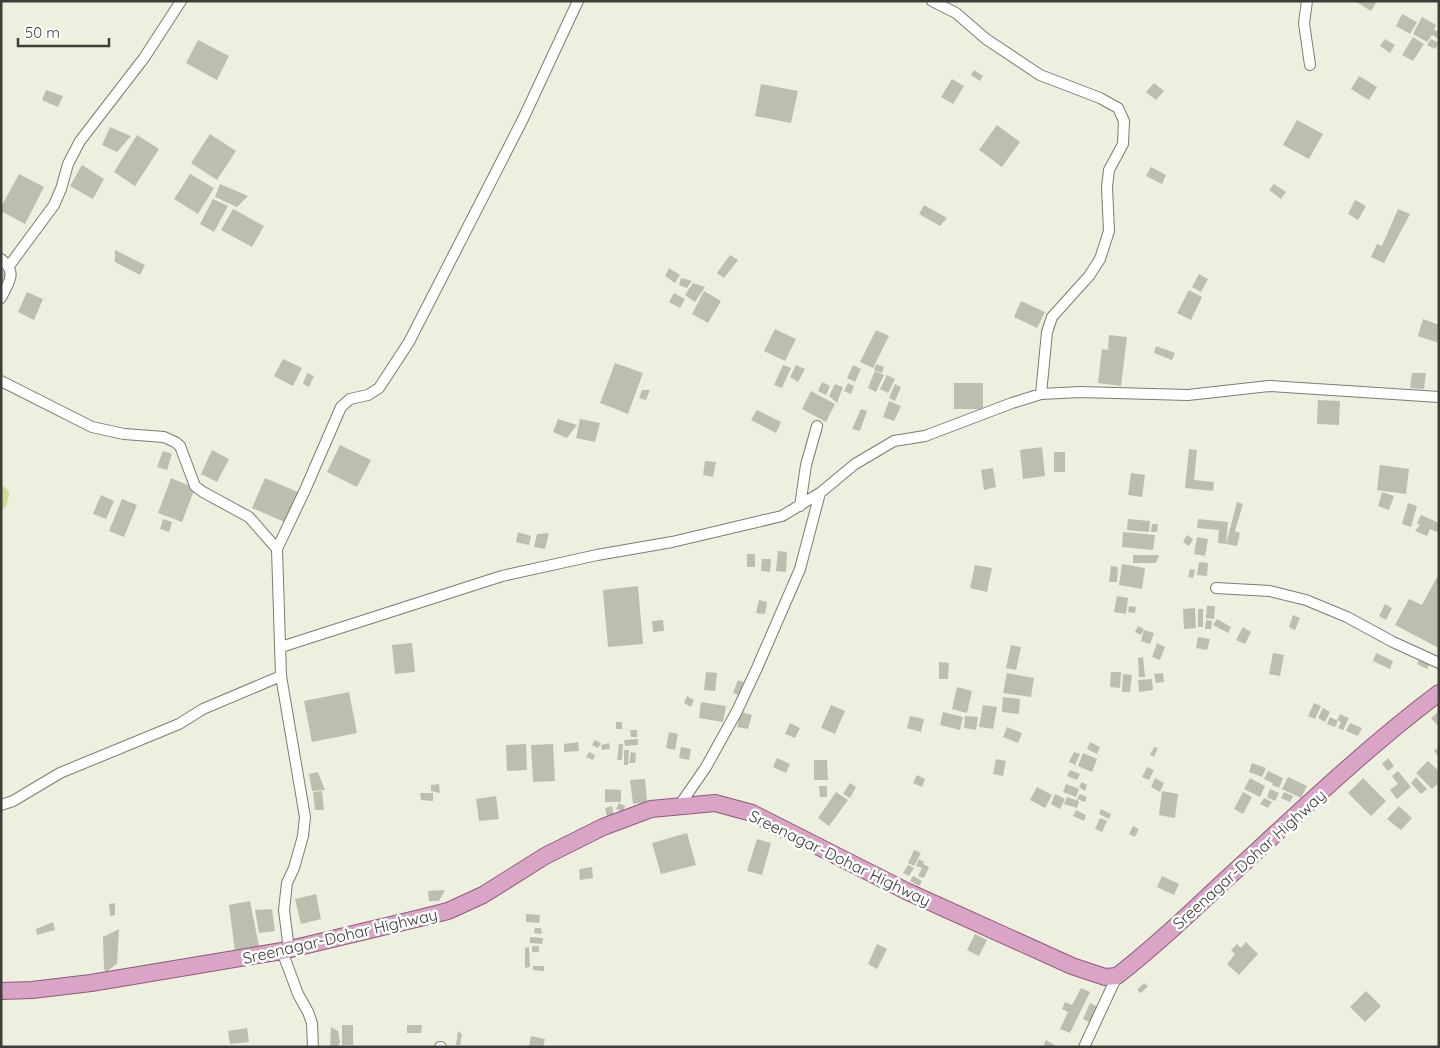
<svg xmlns="http://www.w3.org/2000/svg" width="1440" height="1048" viewBox="0 0 1440 1048" font-family="Quicksand,sans-serif">
  <style>
    .lines { fill: none; stroke-linecap: round; stroke-linejoin: round }
    .canal { stroke: #d2de96; stroke-width: 12 }
    .building { fill: #bcbfaf }
    .street-casing { stroke: #7b7d6e; stroke-width: 12 }
    .primary-casing { stroke: #91597a; stroke-width: 18 }
    .street { stroke: #fff; stroke-width: 10 }
    .primary { stroke: #d9a4c5; stroke-width: 16 }
    .labels { text-anchor: middle; stroke-width: 5; stroke-linejoin: round; paint-order: stroke }
    .street-label { font-size: 16px; fill: #3c3e37; stroke: #fff }
  </style>
  <rect width="100%" height="100%" fill="#edf0df"/>
  <g class="lines">
    <path class="canal" d="M1 492 3 494 1 503"/>
  </g>
  <path class="building" d="M1355 1H1377L1371 11Z
    M1402 14 1417 22 1410 34 1396 26Z
    M1422 17 1436 25 1434 30 1439 32V39L1432 35 1427 42 1413 34Z
    M1413 37 1424 44 1413 61 1402 55Z
    M1385 39 1395 45 1390 53 1380 46Z
    M1431 39 1439 43 1435 49 1427 45Z
    M198 40 229 56 217 80 186 63Z
    M974 70 983 76 980 81 971 75Z
    M1359 76 1377 87 1369 100 1351 89Z
    M952 79 964 86 953 104 941 97Z
    M1154 83 1164 91 1156 100 1146 92Z
    M761 84 798 91 791 123 755 116Z
    M46 90 63 96 58 107 42 100Z
    M1297 120 1323 134 1309 159 1283 145Z
    M997 125 1020 142 1002 167 979 150Z
    M110 127 131 136 117 152 102 145Z
    M210 134 236 151 217 180 191 163Z
    M137 135 159 149 135 186 114 172Z
    M82 165 104 179 93 199 70 186Z
    M1151 167 1166 175 1162 184 1146 176Z
    M19 174 44 187 25 224 1 211V207Z
    M190 174 214 188 198 214 174 199Z
    M220 184 248 196 237 207 215 197Z
    M1274 184 1286 192 1281 199 1269 190Z
    M213 199 228 206 214 232 200 224Z
    M1355 200 1366 206 1358 220 1348 214Z
    M924 205 947 218 940 226 919 214Z
    M233 209 264 226 252 247 221 230Z
    M1398 209 1410 214 1384 263 1371 257 1377 244 1382 246Z
    M115 250 145 265 140 275 115 262Z
    M730 255 738 260 724 278 717 273Z
    M669 268 680 275 675 283 665 276Z
    M1 270 9 274 1 291Z
    M1199 274 1208 279 1201 292 1192 287Z
    M681 278 692 281 687 288 679 285Z
    M693 283 705 287 695 302 685 295Z
    M1189 290 1202 297 1191 320 1177 313Z
    M704 291 721 301 708 323 692 314Z
    M27 292 43 299 34 320 18 312Z
    M674 293 685 299 680 308 669 302Z
    M1021 301 1045 312 1037 328 1014 317Z
    M1423 319 1439 325V343L1418 336Z
    M775 329 796 339 785 361 764 351Z
    M876 330 889 336 873 368 860 362Z
    M1109 335 1127 337 1121 386 1098 383 1102 349 1108 350Z
    M1156 346 1175 353 1172 360 1154 353Z
    M283 359 302 368 293 386 274 376Z
    M615 363 643 373 628 414 600 403Z
    M876 364 884 367 882 373 874 370Z
    M783 365 791 368 782 388 774 385Z
    M796 365 805 369 798 382 790 377Z
    M853 365 861 369 855 382 847 378Z
    M875 371 884 375 876 392 868 388Z
    M307 373 314 376 309 387 303 384Z
    M1412 373H1426L1424 389 1410 388Z
    M887 375 895 379 888 393 880 389Z
    M822 382 830 386 826 395 818 391Z
    M848 383 854 386 851 394 844 391Z
    M954 383H983V409H954Z
    M835 384 843 387 837 403 829 396Z
    M895 384 901 387 895 401 889 398Z
    M642 390H650L646 400 639 398Z
    M811 391 835 404 826 422 802 409Z
    M1318 400 1340 401 1339 425 1317 424Z
    M889 401 901 406 894 421 883 417Z
    M861 409 867 411 860 431 852 429Z
    M757 410 781 422 776 433 751 420Z
    M558 419 577 425 567 438 553 432Z
    M580 419 600 423 595 442 576 438Z
    M340 445 371 460 357 487 327 472Z
    M1042 447 1045 476 1023 479 1020 450Z
    M1189 449 1197 450 1194 480 1214 482 1213 491 1185 488Z
    M212 450 229 459 217 482 201 474Z
    M163 451 172 454 167 470 157 467Z
    M1054 452H1065V472H1054Z
    M705 461 716 462 713 477 703 475Z
    M1380 465 1409 469 1406 494 1377 490Z
    M993 468 996 487 984 490 981 470Z
    M1131 473 1145 475 1142 497 1128 495Z
    M171 478 195 488 182 522 158 513Z
    M265 478 300 493 287 523 252 508Z
    M1382 492 1394 496 1389 510 1378 506Z
    M101 495 114 501 106 519 93 514Z
    M122 499 137 505 124 537 109 531Z
    M1237 502 1243 504 1235 531 1240 533 1237 546 1226 544Z
    M1408 503 1417 506 1411 527 1402 524Z
    M1421 515 1439 523V533L1430 529 1427 536 1415 531 1420 525 1417 523Z
    M163 519 172 522 169 532 160 529Z
    M1128 519 1150 521 1149 532 1127 530Z
    M1198 519 1228 522 1226 544 1218 543 1219 530 1197 528Z
    M1152 524H1158L1157 532H1151Z
    M518 532 531 536 529 545 516 542Z
    M1123 532 1155 535 1153 550 1122 547Z
    M549 533 545 549 534 547 537 534Z
    M1187 535 1193 539 1189 546 1183 542Z
    M1197 537 1208 539 1205 556 1194 554Z
    M778 551 787 552 786 572 776 571Z
    M747 554H755V567H747Z
    M1133 555H1159L1156 563H1133Z
    M762 559H771L770 572 761 571Z
    M1199 562 1208 563 1207 576 1197 575Z
    M1122 564 1145 568 1142 589 1119 585Z
    M975 565 992 568 987 592 970 588Z
    M1111 566 1118 567 1117 582H1109Z
    M1190 569 1195 570 1193 578 1188 577Z
    M1437 577 1439 579V648L1395 625 1409 599 1422 605Z
    M638 586 643 644 608 647 603 590Z
    M1117 596 1128 598 1126 614 1114 612Z
    M759 600 767 602 765 614 756 613Z
    M1385 604 1392 608 1386 620 1379 616Z
    M1129 606 1136 607 1135 613 1128 612Z
    M1207 606H1215L1214 619 1206 618Z
    M1195 608 1196 628 1184 629 1183 609Z
    M1198 609H1203V627H1198Z
    M1293 615 1300 618 1295 630 1289 627Z
    M1217 619 1231 627 1228 633 1213 625Z
    M663 620 664 631 653 632 652 621Z
    M1206 620 1212 621 1211 629H1205Z
    M1138 626 1144 629 1141 635 1135 632Z
    M1243 627 1251 632 1245 644 1236 640Z
    M1144 630 1154 633 1150 644 1141 641Z
    M1198 637 1210 639 1207 650 1196 648Z
    M412 643 415 672 395 674 392 645Z
    M1157 643 1165 647 1160 660 1152 657Z
    M1011 645 1021 647 1016 670 1006 668Z
    M1273 653 1284 655 1280 676 1269 674Z
    M1376 653 1393 661 1390 669 1373 661Z
    M1143 657 1145 677H1139L1138 658Z
    M1420 659 1430 664 1427 669 1417 664Z
    M939 662 949 663 948 679H939Z
    M706 672 717 673 715 691 704 690Z
    M1111 672H1121L1120 688 1110 687Z
    M1007 673 1034 678 1031 697 1003 693Z
    M1163 673 1164 682 1156 683 1154 674Z
    M1123 674 1132 675 1130 692H1122Z
    M1152 679 1153 690 1139 692 1138 680Z
    M738 680 746 683 741 696 733 693Z
    M957 687 972 691 967 713 952 709Z
    M349 692 357 733 312 742 304 701Z
    M687 696 694 700 691 707 684 703Z
    M1003 697 1020 699 1019 714 1002 712Z
    M701 702 726 706 723 722 699 718Z
    M1314 703 1321 706 1315 719 1308 716Z
    M831 705 845 711 835 734 821 728Z
    M983 705 997 707 993 729 979 727Z
    M1323 708 1330 712 1325 722 1318 718Z
    M1439 711V727L1431 718Z
    M741 712 752 715 748 729 737 727Z
    M943 712 963 717 960 730 940 725Z
    M1340 714 1349 718 1343 730 1338 728 1341 722 1337 720Z
    M910 716 924 719 921 732 907 728Z
    M965 716 978 717 976 730 964 728Z
    M1330 717 1338 721 1335 727 1327 724Z
    M616 722H622V729H616Z
    M790 723 800 728 795 738 785 734Z
    M1350 723 1362 728 1358 736 1346 731Z
    M1007 727 1022 733 1018 743 1003 737Z
    M630 730H637V737H631Z
    M669 732 678 734 675 750 666 748Z
    M638 739V745L625 746 624 740Z
    M595 740 601 743 598 748 592 745Z
    M578 742 579 751 564 752V744Z
    M1090 742 1100 747 1097 754 1087 749Z
    M609 743 610 749 602 750 601 745Z
    M526 744 527 770 507 771 506 745Z
    M553 744 555 781 533 782 531 745Z
    M619 744H623L622 760H617Z
    M681 747 691 749 689 760 679 758Z
    M1154 747 1158 748 1154 757 1150 755Z
    M1439 747V757L1434 751Z
    M624 750H629L628 765H624Z
    M589 752 595 755 593 760 586 757Z
    M631 752 636 753 635 763H629Z
    M1074 752 1080 754 1075 765 1069 762Z
    M1083 753 1097 759 1092 772 1078 766Z
    M777 758 790 764 786 773 773 767Z
    M1388 758 1394 766 1388 771 1382 764Z
    M996 759 1006 761 1003 776 993 774Z
    M814 760H827L828 780H814Z
    M1428 761 1439 771V783L1432 789 1416 773Z
    M1252 763 1266 768 1262 777 1249 772Z
    M1147 767 1154 770 1149 780 1142 777Z
    M1070 770 1080 774 1077 780 1067 776Z
    M1268 771 1283 778 1279 788 1272 785 1273 783 1264 779Z
    M1398 771 1411 787 1397 799 1390 790 1398 784 1392 776Z
    M318 772 325 790 312 791 309 774Z
    M917 775 925 779 922 787 913 783Z
    M1288 777 1307 786 1301 798 1282 789Z
    M1416 777 1427 789 1421 794 1411 783Z
    M1155 778 1164 783 1160 792 1151 787Z
    M1250 778 1265 786 1260 797 1244 789Z
    M1363 778 1386 801 1371 816 1348 793Z
    M645 779 647 802 633 804 630 780Z
    M1082 782 1087 785 1085 791 1079 787Z
    M850 783 856 787 850 798 843 794Z
    M439 784 440 793 431 791V785Z
    M1066 784 1079 789 1076 797 1063 792Z
    M819 786H827V797H820Z
    M1037 787 1052 795 1045 808 1030 800Z
    M605 789 621 790V802H605Z
    M1270 789 1279 793 1275 801 1267 797Z
    M322 791 324 810H315L313 792Z
    M1162 791 1178 794 1175 818 1159 815Z
    M836 792 848 800 829 826 818 818Z
    M1243 792 1252 797 1243 814 1234 809Z
    M1284 792 1293 796 1290 802 1281 798Z
    M420 793H433V801L421 800Z
    M1055 794 1065 799 1060 809 1051 804Z
    M1080 794 1087 797 1085 802 1077 799Z
    M496 796 499 819 479 821 476 799Z
    M1067 797 1079 801 1077 808 1064 804Z
    M1264 798 1272 802 1268 808 1260 804Z
    M619 803 625 806 623 812 616 809Z
    M612 806 615 820 608 821 605 808Z
    M1399 806 1412 818 1401 830 1387 819Z
    M1101 809 1111 814 1109 819 1099 814Z
    M1076 810 1086 815 1084 821 1073 816Z
    M1100 818 1107 821 1102 832 1095 829Z
    M1133 826 1139 829 1135 837 1129 834Z
    M687 833 696 865 661 874 652 843Z
    M757 839 771 843 762 875 747 871Z
    M914 850 921 853 914 866 908 863Z
    M919 859 924 862 923 864 929 867 924 878 918 876 922 868 916 866Z
    M908 865 914 868 909 876 903 873Z
    M592 867 593 878 580 880 579 869Z
    M913 876 922 881 919 886 910 881Z
    M1162 876 1179 884 1174 895 1157 887Z
    M445 890 439 901H429L428 891Z
    M316 894 321 919 301 924 295 899Z
    M250 901 259 946 235 951 229 905Z
    M115 903V915L110 916 109 904Z
    M272 909 275 931 259 933 255 910Z
    M526 914 540 915 539 923 526 922Z
    M53 922 55 930 37 935 36 929Z
    M535 928H541L542 934 534 933Z
    M119 929 117 964 106 972 104 969 103 937Z
    M975 934 987 940 979 956 967 950Z
    M530 937 543 938 542 944 530 943Z
    M1246 942 1258 954 1239 975 1227 964 1235 954 1231 950 1237 944 1241 948Z
    M877 944 887 949 877 969 868 964Z
    M532 946H539V952H532Z
    M529 947 530 967 525 968V948Z
    M533 966H544V971L533 970Z
    M1144 983 1148 986 1141 993 1137 990Z
    M1081 988 1090 992 1070 1033 1060 1029 1068 1012 1062 1009 1065 1002 1072 1005Z
    M1366 991 1381 1006 1365 1022 1350 1007Z
    M1090 1003 1098 1007 1091 1023 1083 1019Z
    M342 1025H353V1045H342Z
    M407 1025H422L421 1033H407Z
    M331 1027 338 1031 340 1042 338 1047H330Z
    M247 1028 249 1042 230 1044 228 1031Z
    M458 1031 462 1034 460 1045H456Z
    M531 1036 545 1039 543 1047H529Z
    M1046 1040 1058 1047H1043Z"/>
  <g class="lines">
    <g class="street-casing">
      <path id="street" d="M932 1 956 13 986 39 1040 75 1100 98 1118 108 1124 121 1123 144 1109 170 1107 187 1109 231 1100 259 1089 276 1052 317 1047 332 1041 394
        M1307 1 1304 23 1310 65
        M1 259C18 273 9 281 1 298
        M9 266 54 205 61 189 68 164 80 141 144 58 181 1
        M1 381 92 427 124 434 164 437 175 442 180 446 195 486 203 492 249 517 277 549
        M800 506 806 465 817 426
        M1216 588 1270 591 1306 600 1347 617 1393 642 1439 663
        M281 647 502 576 597 555 672 542 782 516 820 493 855 464 894 441 925 436 1012 403 1041 394 1080 392 1188 395 1269 386 1439 397
        M281 676 305 817 303 836 294 868 287 883 284 910 289 950
        M1 805 13 801 60 773 179 724 203 709 281 676 277 549 305 490 341 407 350 399 368 395 379 388 409 342 523 119 578 1
        M679 806 706 767 737 711 757 668 800 569 820 493
        M282 951 298 994 308 1012 312 1023 313 1047
        M440 1047H441
        M1084 1047 1117 976"/>
    </g>
    <g class="primary-casing">
      <path id="primary" d="M1 991 32 990 91 983 282 951 420 918 448 911 483 895 545 856 603 827 651 809 715 803 752 813 906 891 1072 966 1105 977 1117 976C1154 947 1188 915 1222 883 1293 818 1362 751 1439 693"/>
    </g>
    <use href="#street" class="street"/>
    <use href="#primary" class="primary"/>
  </g>
  <g class="labels">
    <g class="street-label">
      <text transform="translate(840 858) rotate(26)" y="6">Sreenagar-Dohar Highway</text>
      <text transform="translate(1249 859) rotate(-42)" y="6">Sreenagar-Dohar Highway</text>
      <text transform="translate(340 936) rotate(-13)" y="6">Sreenagar-Dohar Highway</text>
    </g>
  </g>
  <rect width="1440" height="1048" fill="none" stroke="#3c3e37" stroke-width="5"/>
  <path d="M18 38v8h91v-8" fill="none" stroke="#3c3e37" stroke-width="2.5"/>
  <text x="25" y="38" font-size="15" fill="#3c3e37" stroke="#ffffff" stroke-width="4" paint-order="stroke">50 m</text>
</svg>
